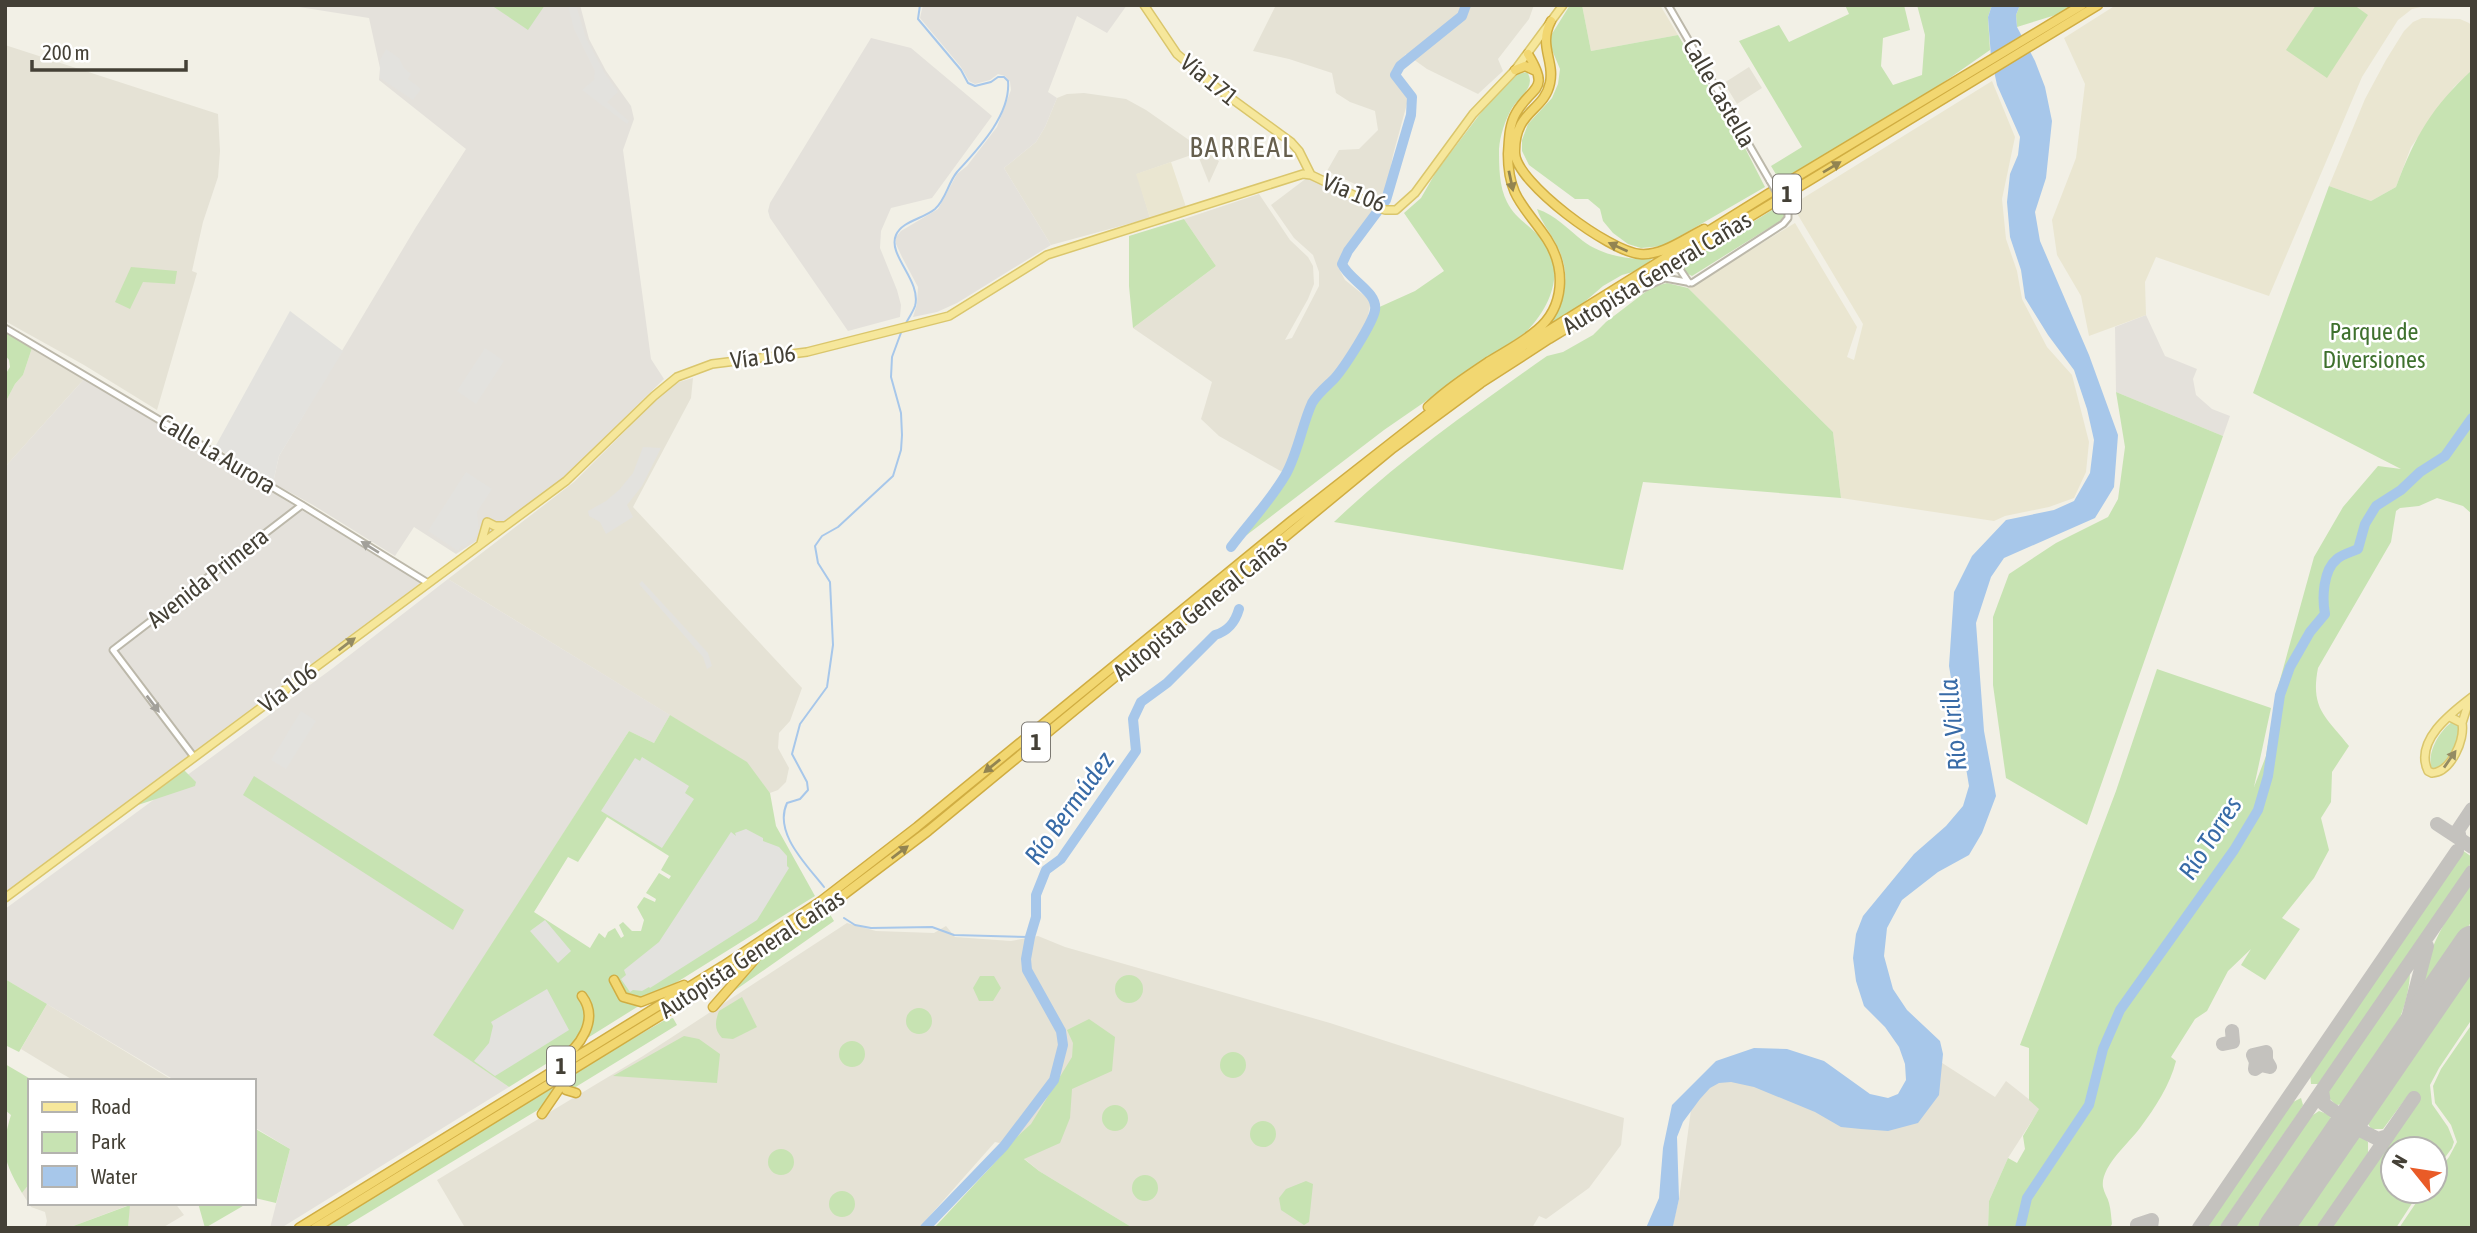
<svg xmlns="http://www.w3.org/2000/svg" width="2477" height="1233" viewBox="0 0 2477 1233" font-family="'Asap Condensed',sans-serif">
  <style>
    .residential { fill: #e5e2d5 }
    .industrial { fill: #e4e1db }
    .education { fill: #eae6d1 }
    .green { fill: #c7e3b2; fill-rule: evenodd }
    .parking { fill: #e3e2de }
    .water { fill: #a7c7ea }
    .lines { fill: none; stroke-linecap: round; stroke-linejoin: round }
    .stream { stroke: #a7c7ea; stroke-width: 2 }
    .river { stroke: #a7c7ea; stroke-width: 10 }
    .taxiway { stroke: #c4c2be; stroke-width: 14 }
    .runway { stroke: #c4c2be; stroke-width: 35 }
    .minor-casing { stroke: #bcb8aa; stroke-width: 9 }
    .major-casing { stroke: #dac66c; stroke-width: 10 }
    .highway-casing { stroke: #d0ad42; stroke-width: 11 }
    .minor { stroke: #fff; stroke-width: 5 }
    .major { stroke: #f6e79b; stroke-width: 7 }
    .highway { stroke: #f2d771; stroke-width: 8 }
    .minor-bridge-casing { stroke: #bcb8aa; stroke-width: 9; stroke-linecap: butt }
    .minor-bridge { stroke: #fff; stroke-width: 5 }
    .oneway { fill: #928451 }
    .oneway2 { fill: #a2a09a }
    .oneway3 { fill: #948b63 }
    .labels { text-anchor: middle; stroke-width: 5; stroke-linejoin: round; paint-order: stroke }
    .shield { fill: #fff; stroke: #7c7972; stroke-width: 2 }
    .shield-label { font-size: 23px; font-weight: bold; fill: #444036 }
    .street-label { font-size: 24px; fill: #444036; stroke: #fff }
    .park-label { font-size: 24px; fill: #3f712e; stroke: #fff }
    .water-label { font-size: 26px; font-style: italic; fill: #386ba7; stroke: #fff }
    .quarter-label { font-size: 28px; letter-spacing: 2px; fill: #665f4e; stroke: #fff }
  </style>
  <rect width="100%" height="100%" fill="#f2f0e6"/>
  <path class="residential" d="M1276 5H1534L1529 19 1498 59 1503 71 1478 94 1427 69 1406 54 1391 72 1408 100 1393 155 1385 198 1327 171 1339 150 1359 149 1378 130 1375 111 1350 102 1336 93 1332 73 1289 59 1253 51Z
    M5 45 218 114 220 151 218 177 203 222 192 271 197 273 157 410 84 365 5 321Z
    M1749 67 1762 88 1737 104 1724 83Z
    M1084 93 1126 99 1146 110 1219 161 1209 183 1197 153 1137 174 1150 218 1051 245 1004 168 1036 142 1045 127 1057 98 1067 94Z
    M1308 177 1351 196 1382 214 1363 226 1345 249 1338 267 1345 280 1371 301 1366 325 1334 375 1311 398 1284 473 1219 436 1201 419 1212 382 1133 328 1216 266 1184 219 1259 194 1290 240 1308 257 1313 266 1314 284 1308 299 1285 340 1292 338 1319 286V272L1313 255 1294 238 1271 205Z
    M32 348 85 378 5 467V403L15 384 23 375Z
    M693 378 691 398 633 507 802 688 790 721 779 733 778 748 789 768 786 782 778 790 770 793 746 762 448 579 574 482 672 384Z
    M847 923 876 931 934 933 946 926 955 937 1011 941 1038 936 1065 947 1330 1023 1624 1118 1621 1145 1589 1188 1546 1219 1539 1216 1532 1228H1133L1039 1171 1008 1145 995 1142 919 1228 464 1226 437 1180 643 1056Z
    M47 1004 174 1081H75L59 1072 21 1049Z
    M1922 1050 1995 1097 2006 1081 2040 1108 2008 1158 1989 1201 1988 1228H1672L1679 1199 1693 1095 1759 1058 1901 1109Z
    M30 1183V1203H175L184 1215 162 1228H128L129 1205 68 1228H45L47 1221 45 1212 31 1207 22 1193Z"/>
  <path class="industrial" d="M300 5H580L589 39 606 71 631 106 634 119 623 150 651 359 664 379 559 482 503 524 456 554 414 527 395 556 313 505 273 483 279 456 416 227 466 149 379 80 380 68 369 18 299 7Z
    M923 5H1127L1107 33 1077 16 1048 92 1057 98 1045 127 1036 142 1004 168 1051 245 957 303 937 312 913 317 917 304 918 287 902 257 896 244V237L901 231 938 209 957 174 967 166 997 127 1011 90 1010 82 1005 76 998 74 990 80 975 84 969 81 961 67 920 18Z
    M871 38 911 48 992 116 932 198 891 208 881 231 880 248 897 290 901 305 900 317 848 331 770 218 768 211 770 203Z
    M2146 315 2165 356 2197 369 2193 379 2196 395 2212 409 2230 416 2223 436 2116 392 2115 327Z
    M85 378 421 583 5 892V467Z
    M448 579 670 715 654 743 629 731 434 1035 509 1087 281 1228H270L290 1149 254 1127V1081H176L5 979V909L333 668Z"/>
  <path class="education" d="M1582 5H1660L1678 35 1591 51Z
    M2116 5H2430L2412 9 2398 20 2362 77 2269 296 2156 257 2145 282 2146 315 2089 336 2081 296 2057 255 2052 220 2076 158 2085 84 2064 38Z
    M2422 18 2460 19 2469 23 2472 26V70L2454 87 2411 147 2396 187 2371 201 2329 186 2365 99 2386 60 2404 31 2413 22Z
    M1992 81 2015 137 2002 199 2006 239 2017 271 2022 299 2047 347 2072 375 2089 442 2086 472 2074 498 2049 507 2005 516 1994 521 1841 498 1833 432 1688 288 1795 223 1857 327 1847 357 1854 360 1863 324 1792 205Z
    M1171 162 1186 207 1150 218 1136 174Z"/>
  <path class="green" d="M491 5H545L528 30Z
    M1570 5H1582L1591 51 1678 35 1745 148 1765 187 1663 246 1641 248 1628 244 1613 233 1603 221 1600 209 1588 199H1575L1529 165 1522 151V140L1528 124 1552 98 1558 84 1560 69 1550 45V37Z
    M1845 5H1904L1910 30 1883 38 1881 66 1893 85 1922 75 1925 35 1917 5H1992L1988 17 1990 50 1931 91 1780 181 1771 166 1802 147 1739 41 1779 25 1789 42 1849 14Z
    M2020 5H2073L2059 14 2017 27 2016 15Z
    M2316 5H2354L2368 15 2327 78 2286 50Z
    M2472 70V514L2463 506 2437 498 2419 506 2400 508 2396 511 2391 542 2318 668C2310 709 2326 717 2349 746L2332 772 2331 802 2321 818 2329 850 2314 878 2282 918 2300 929 2265 980 2241 965 2251 949 2228 971 2207 1011 2195 1019 2171 1057 2176 1061C2170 1085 2155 1108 2140 1128 2129 1143 2100 1167 2103 1187 2104 1193 2108 1198 2109 1203 2111 1210 2111 1217 2112 1224L2110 1228H1988L1989 1201 2008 1158 2017 1163 2025 1149 2023 1136 2039 1109 2029 1100V1048L2020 1045 2116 791 2157 669 2271 708 2254 787 2266 756 2278 687 2314 557 2343 507 2378 466 2401 469 2253 393 2329 186 2371 201 2396 187C2415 136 2432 107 2472 70Z
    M1527 72C1537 87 1519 97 1512 108 1505 120 1500 136 1499 149 1499 166 1499 187 1507 202 1515 218 1528 224 1540 237 1568 267 1551 307 1526 332L1384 430 1231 547 1272 495 1287 472 1313 401 1337 376 1368 326 1375 309 1415 291 1444 271 1404 213 1421 198 1436 172 1483 110 1518 74Z
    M1777 207 1781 209 1785 216 1783 219 1692 276 1684 272 1685 264Z
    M1537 209C1555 215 1568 229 1583 241 1601 255 1630 261 1653 258L1640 270 1622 275 1603 286 1581 305 1546 328C1565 301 1573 275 1556 244 1550 232 1541 222 1537 209Z
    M1184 219 1216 266 1133 328 1129 286V236Z
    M131 267 177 271 175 284 143 282 130 309 115 302Z
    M1667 283 1688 288 1833 432 1841 498 1643 482 1623 570 1334 522C1400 459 1473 408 1547 356L1563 352 1593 335 1606 322 1652 287Z
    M5 332 32 348 23 375 15 384 5 403V375L10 367 9 360 5 355Z
    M2116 392 2223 436 2087 825 2006 778 1993 685V617L2009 574 2056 543 2108 517 2118 499 2125 447Z
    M670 715 747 762 770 793 776 826 815 896 509 1087 433 1035 629 731 654 743ZM607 817 669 856 661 870 671 876 669 879 659 873 646 893 656 899 655 902 644 897 637 907 644 920 641 931H632L623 922 619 925 624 936 621 938 615 928 608 932 605 938 599 933 590 948 534 912 568 857 578 862Z
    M2452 722 2459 726C2460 743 2449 756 2439 769H2432C2426 754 2439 731 2452 722Z
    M184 770 196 782 195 786 138 805Z
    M254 776 464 910 453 930 243 795Z
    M2462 850 2472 857V862L2322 1079 2318 1084H2311L2310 1073Z
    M2472 882V921L2422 994C2424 951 2448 915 2472 882Z
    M828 911 834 921 724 998 765 953Z
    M2472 961V1019L2439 1068 2430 1085 2432 1104 2448 1127 2454 1142 2452 1148 2435 1171V1149H2393V1191H2420L2396 1228H2330L2418 1100 2409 1094 2383 1129H2371L2366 1120V1114Z
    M2410 973C2408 1022 2375 1066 2347 1104L2336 1105 2329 1098 2328 1090Z
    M1115 989a14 14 0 1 1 28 0a14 14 0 1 1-28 0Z
    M980 976H994L1001 988 993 1001H979L973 988Z
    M5 979 47 1004 19 1052 5 1045Z
    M742 997 757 1027 733 1039 722 1038C714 1030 715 1021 719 1011Z
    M906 1021a13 13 0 1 1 26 0a13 13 0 1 1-26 0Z
    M673 1018 677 1025 574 1088 565 1084 573 1073 665 1020Z
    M1089 1019 1115 1037 1112 1071 1072 1089 1070 1118 1060 1143 1024 1159 1039 1171 1133 1228H934L1000 1157 1008 1145 1031 1124 1072 1057 1073 1043 1067 1030Z
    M2472 1024V1228H2399L2424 1191H2435V1175L2449 1157 2457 1142 2451 1125 2435 1103 2433 1086 2441 1069Z
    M684 1036 699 1039 720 1054 717 1083 613 1076Z
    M839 1054a13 13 0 1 1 26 0a13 13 0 1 1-26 0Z
    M1220 1065a13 13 0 1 1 26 0a13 13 0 1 1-26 0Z
    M5 1064 34 1081H30V1183L22 1193C4 1162 0 1151 11 1115L5 1110Z
    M561 1080 546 1105 343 1228H319Z
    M2301 1098 2303 1105 2301 1109 2219 1228H2205L2289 1104Z
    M1102 1118a13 13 0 1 1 26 0a13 13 0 1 1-26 0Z
    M2319 1111 2330 1115 2332 1123 2330 1128 2262 1228H2234L2310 1117Z
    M1250 1134a13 13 0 1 1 26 0a13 13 0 1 1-26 0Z
    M254 1128 290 1149 276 1203 255 1198 254 1200Z
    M2356 1136 2363 1137 2368 1142V1153L2317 1228H2288L2348 1141Z
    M768 1162a13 13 0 1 1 26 0a13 13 0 1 1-26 0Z
    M1132 1188a13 13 0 1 1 26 0a13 13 0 1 1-26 0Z
    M1306 1181 1313 1184 1309 1222 1304 1225 1281 1210 1279 1198 1286 1189Z
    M829 1204a13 13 0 1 1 26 0a13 13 0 1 1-26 0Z
    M198 1203H248L205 1228Z
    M130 1205 128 1228H68Z"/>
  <path class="parking" d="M576 5 586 38 604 72 618 92 607 102 629 121 627 124 582 90 594 80 595 71 574 29 568 6Z
    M386 49 399 58 404 68 411 74 408 79 421 89 413 100 380 78V60Z
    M290 311 343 351 279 456 273 483 215 447Z
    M485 348 504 361 476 404 457 391Z
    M643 447 661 448 642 486 627 505 633 517 606 534 600 522 589 516 588 511 606 501 619 490 633 473Z
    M466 472 492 489 477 512 479 532 472 541 470 540 465 547 462 545 458 551 428 531Z
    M642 581 708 653 712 666 707 669 703 657 639 584Z
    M301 711 316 721 286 769 271 760Z
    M642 757 689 786 685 793 694 799 662 848 601 811 635 758 640 761Z
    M746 829 763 838V841L779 847 787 856V866L789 868 757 920 650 988 649 987 642 991 633 990 630 992 621 979 626 975 624 970 659 942 731 832 736 836 735 833Z
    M545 920 571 951 558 963 530 931Z
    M547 989 569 1030 495 1076 474 1061 489 1043 493 1026 491 1022Z"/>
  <path class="water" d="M1992 5H2020L2016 15 2017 27 2035 61 2045 87 2052 121 2046 178 2035 212 2040 241 2089 355 2118 435 2114 487 2095 518 2004 558 1991 577 1976 623 1984 731 1996 796 1982 833 1969 855 1938 872 1902 900 1887 928 1884 956 1893 989 1907 1010 1940 1041 1943 1054 1939 1095 1918 1123 1888 1131 1861 1129 1841 1127 1815 1112 1754 1087 1731 1082 1719 1083 1710 1088 1700 1099 1683 1122 1677 1137 1679 1199 1673 1226 1646 1228 1659 1198 1663 1148 1672 1105 1716 1061 1754 1048 1787 1049 1824 1061 1870 1094 1888 1098 1898 1094 1906 1080 1905 1064 1899 1047 1885 1027 1864 1006 1856 981 1853 958 1856 934 1863 916 1914 854 1946 826 1963 806 1969 786 1949 666 1954 592 1972 556 2006 520 2054 510 2074 501 2090 473 2094 440 2087 409 2074 370 2048 335 2025 298 2021 270 2010 237 2007 202 2010 174 2018 155 2020 137 1997 85 1991 57 1988 17Z"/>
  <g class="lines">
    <path class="stream" d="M905 325C908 319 913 312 915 306 922 281 887 255 896 235 902 221 923 219 935 209 946 199 948 183 957 172 978 149 1011 115 1008 81L1004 77H998L991 82 975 86 968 83 961 70 918 19 920 5
      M824 887C807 865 773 833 787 803L800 799 808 790 807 782 792 754 800 724 827 687 833 645 830 582 818 563 815 546 822 536 838 527 893 476 901 450 902 435 901 413 891 377 892 357 902 330
      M844 918 855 925 871 928 932 927 954 935 1030 937"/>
    <path class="river" d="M1231 547C1249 523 1271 500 1286 474 1298 452 1302 425 1312 403 1317 394 1327 386 1334 379 1344 368 1373 323 1375 310 1378 292 1349 280 1342 264L1348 251 1386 200 1411 115 1412 97 1395 75 1400 66 1462 16 1466 5
      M925 1228 1004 1146 1054 1080 1063 1045 1061 1031 1027 970 1026 959 1030 937 1036 917V895L1046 870 1061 859 1136 751 1133 719 1141 702 1167 683 1215 635C1228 631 1235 623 1239 609
      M2020 1228 2027 1198 2089 1105 2103 1049 2120 1010 2234 850 2258 810 2268 776 2280 695 2290 667 2310 632 2325 614C2322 598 2323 570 2337 559 2342 554 2352 552 2358 549L2365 524 2376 506 2401 490 2420 472 2445 456 2472 418"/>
    <path class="taxiway" d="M2437 824 2472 847
      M2460 839 2458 830 2472 809
      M2414 997 2421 1005 2429 1004
      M2223 1044 2233 1042 2232 1031
      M2266 1052V1060L2270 1067 2261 1065 2255 1069 2256 1062 2253 1055Z
      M2389 1064 2407 1022 2427 946
      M2322 1090 2324 1104C2335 1112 2342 1119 2355 1112L2354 1120 2359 1128
      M2339 1115 2343 1130 2354 1127 2378 1139 2388 1136
      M2137 1225 2152 1220 2151 1228
      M2199 1228 2457 851
      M2227 1228 2472 872
      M2324 1228 2414 1098"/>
    <path class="runway" d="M2276 1228 2472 943"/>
    <g class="minor-casing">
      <path id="minor" d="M1668 5 1770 181
        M1684 260 1679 268 1689 283
        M1628 295 1665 278 1692 283 1783 224 1788 218V211
        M5 328 302 505 428 583
        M194 757 113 650 302 505"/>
    </g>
    <g class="major-casing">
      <path id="major" d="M1144 5 1177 54 1217 88 1291 142 1299 151 1311 175
        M481 543 487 522 495 526H504
        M2450 717 2462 723C2465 740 2451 772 2432 773L2428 771C2414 741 2451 713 2472 697
        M2462 723 2469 701
        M5 898 566 481 654 396 677 377 712 364 807 352 949 316 1047 255 1303 174 1311 175 1385 210H1396L1415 193 1473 114 1515 70 1563 5"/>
    </g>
    <g class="highway-casing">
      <path id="highway" d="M1551 21C1538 46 1555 61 1550 83 1544 112 1514 110 1515 153 1516 183 1610 252 1640 254 1662 256 1684 239 1704 229
        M1515 70 1525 66 1536 71
        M1428 407C1446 390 1467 376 1488 362 1504 352 1522 343 1537 330 1565 307 1566 268 1547 239 1525 206 1508 198 1508 154 1509 140 1509 125 1516 113 1532 85 1551 92 1528 54
        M614 980 623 997 641 1002 684 985
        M713 1007 755 959
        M559 1061C579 1048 600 1020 582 996
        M564 1081 566 1090 576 1093
        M542 1114 570 1073
        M299 1228 723 966 821 901 917 827 1290 522 1456 392 1525 345 1768 194 2082 5
        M315 1228 728 974 826 908 928 831 1393 448 1481 383 1549 339 2098 5"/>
    </g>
    <use href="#minor" class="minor"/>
    <use href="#major" class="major"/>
    <use href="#highway" class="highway"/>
    <g class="minor-bridge-casing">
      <path id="minor-bridge" d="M1770 181 1788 211"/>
    </g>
    <use href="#minor-bridge" class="minor-bridge"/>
  </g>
  <defs><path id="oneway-solid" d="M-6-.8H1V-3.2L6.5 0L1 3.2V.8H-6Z" transform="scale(1.75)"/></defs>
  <g class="oneway">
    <use href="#oneway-solid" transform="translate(1832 167) rotate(-31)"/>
    <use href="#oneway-solid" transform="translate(1511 181) rotate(78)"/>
    <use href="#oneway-solid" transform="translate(1618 247) rotate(-156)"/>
    <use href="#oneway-solid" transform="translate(992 766) rotate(141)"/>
    <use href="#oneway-solid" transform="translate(900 852) rotate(-37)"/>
  </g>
  <g class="oneway2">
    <use href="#oneway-solid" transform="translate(370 547) rotate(-148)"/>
    <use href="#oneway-solid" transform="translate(153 704) rotate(53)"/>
  </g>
  <g class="oneway3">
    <use href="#oneway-solid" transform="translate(347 644) rotate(-37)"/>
    <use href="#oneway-solid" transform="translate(2450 759) rotate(-55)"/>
  </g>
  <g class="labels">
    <g class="shield">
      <rect x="1773" y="174.5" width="28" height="39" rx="5"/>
      <rect x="1022" y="722.5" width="28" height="39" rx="5"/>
      <rect x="547" y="1046.5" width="28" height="39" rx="5"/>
    </g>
    <g class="shield-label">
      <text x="1787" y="202">1</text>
      <text x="1036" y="750">1</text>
      <text x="561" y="1074">1</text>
    </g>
    <g class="street-label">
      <text transform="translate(1209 80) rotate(39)" y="8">Vía 171</text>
      <text transform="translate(1719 93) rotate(60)" y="8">Calle Castella</text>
      <text transform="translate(1354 193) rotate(22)" y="8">Vía 106</text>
      <text transform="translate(1657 273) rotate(-31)" y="8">Autopista General Cañas</text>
      <text transform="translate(763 357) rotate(-7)" y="8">Vía 106</text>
      <text transform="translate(217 454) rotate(31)" y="8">Calle La Aurora</text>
      <text transform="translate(208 578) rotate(-38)" y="8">Avenida Primera</text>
      <text transform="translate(1200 608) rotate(-39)" y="8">Autopista General Cañas</text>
      <text transform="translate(288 688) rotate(-37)" y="8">Vía 106</text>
      <text transform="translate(752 954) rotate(-33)" y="8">Autopista General Cañas</text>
    </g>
    <g class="park-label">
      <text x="2374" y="340">Parque de<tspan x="2374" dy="28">Diversiones</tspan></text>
    </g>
    <g class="water-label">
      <text transform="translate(1953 725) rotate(-96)" y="9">Río Virilla</text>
      <text transform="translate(1069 808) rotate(-54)" y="9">Río Bermúdez</text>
      <text transform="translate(2210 838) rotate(-57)" y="9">Río Torres</text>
    </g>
    <g class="quarter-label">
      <text x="1242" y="157">BARREAL</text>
    </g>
  </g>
  <rect width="2477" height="1233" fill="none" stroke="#444036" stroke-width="14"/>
  <rect x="28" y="1079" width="228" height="126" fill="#ffffff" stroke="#b4b3af" stroke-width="2"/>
  <rect x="42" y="1102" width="35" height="10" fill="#f6e79b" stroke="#b4b3af" stroke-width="2"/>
  <text x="91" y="1114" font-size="21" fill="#444036">Road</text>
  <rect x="42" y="1132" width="35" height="21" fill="#c7e3b2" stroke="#b4b3af" stroke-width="2"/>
  <text x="91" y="1149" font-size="21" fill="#444036">Park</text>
  <rect x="42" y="1166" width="35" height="21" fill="#a7c7ea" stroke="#b4b3af" stroke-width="2"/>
  <text x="91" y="1184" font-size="21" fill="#444036">Water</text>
  <g transform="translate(2414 1170) rotate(300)"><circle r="33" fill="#ffffff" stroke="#b4b3af" stroke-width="2"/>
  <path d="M0-5L12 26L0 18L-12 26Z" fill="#e95b27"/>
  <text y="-10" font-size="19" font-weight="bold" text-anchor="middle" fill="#444036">N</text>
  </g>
  <path d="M32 60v10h154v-10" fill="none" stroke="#444036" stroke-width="3.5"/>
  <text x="42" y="60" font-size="21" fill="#444036" stroke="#ffffff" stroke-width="5" paint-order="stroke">200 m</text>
</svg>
